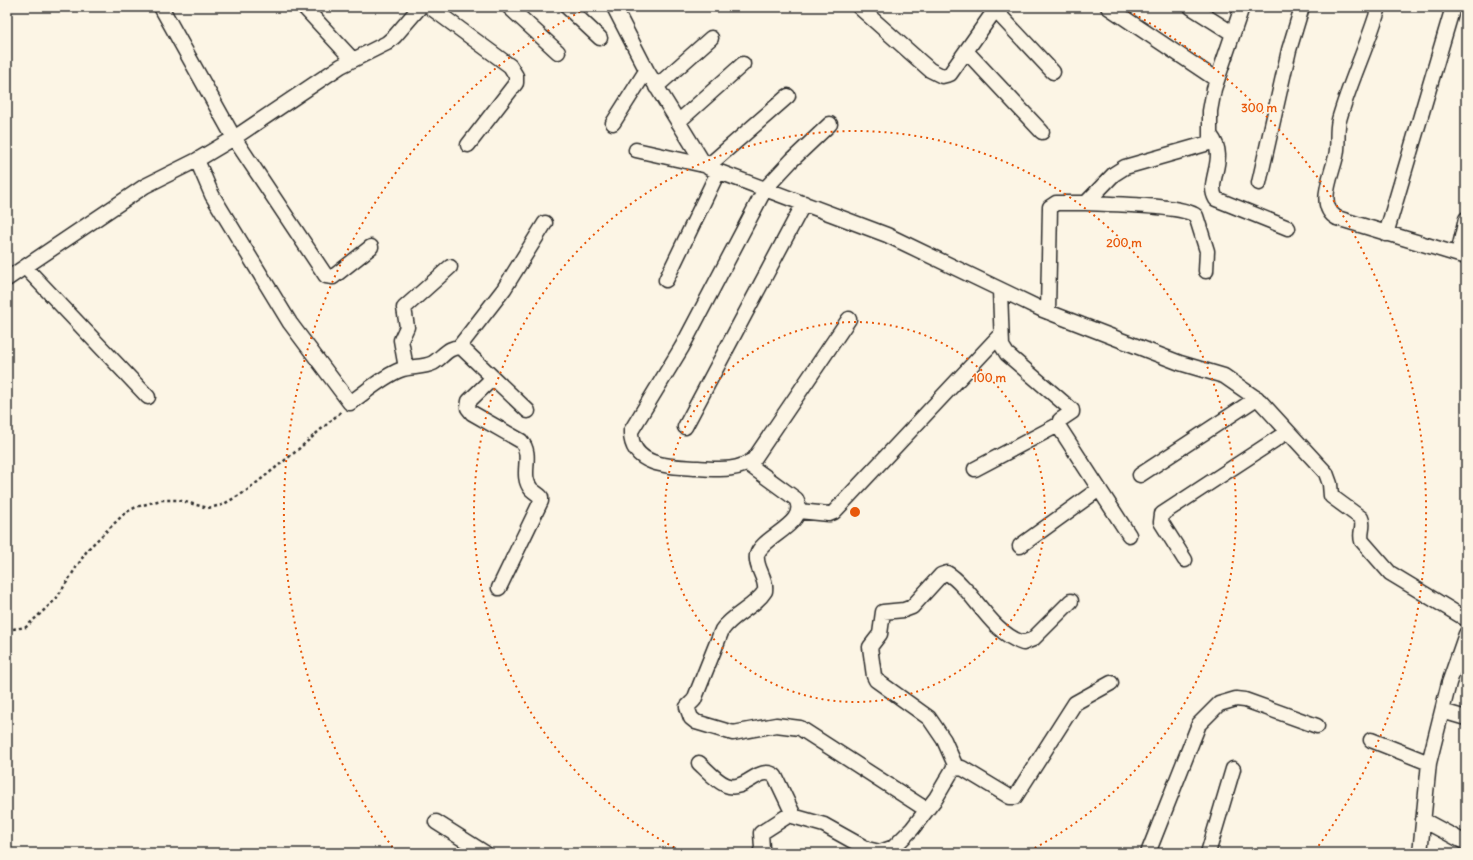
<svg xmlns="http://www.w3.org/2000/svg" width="1473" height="860" viewBox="0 0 1473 860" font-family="Delius,sans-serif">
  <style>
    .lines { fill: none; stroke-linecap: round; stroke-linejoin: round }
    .minor-casing { stroke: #2b2b2b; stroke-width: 17 }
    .path { stroke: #2b2b2b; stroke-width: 2.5; stroke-dasharray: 3 3; stroke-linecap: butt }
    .minor { stroke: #fcf5e5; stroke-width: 14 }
    .ring { fill: none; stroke: #e8590c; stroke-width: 2; stroke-dasharray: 2 4 }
    .centre { fill: #e8590c; stroke: #fcf5e5; stroke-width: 2 }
    .ring-label { font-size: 12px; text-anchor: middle; font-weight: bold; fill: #e8590c; stroke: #fcf5e5; stroke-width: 3; stroke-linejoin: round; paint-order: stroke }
  </style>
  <rect width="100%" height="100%" fill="#fcf5e5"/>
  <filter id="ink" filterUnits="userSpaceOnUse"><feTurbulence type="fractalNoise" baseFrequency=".025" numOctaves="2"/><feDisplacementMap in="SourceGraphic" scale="8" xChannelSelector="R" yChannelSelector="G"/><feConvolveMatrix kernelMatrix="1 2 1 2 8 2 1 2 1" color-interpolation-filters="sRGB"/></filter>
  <g filter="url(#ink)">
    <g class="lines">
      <g class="minor-casing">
        <path id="minor" d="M161 7 234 138 326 276 333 277 371 247
          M304 7 353 60
          M430 7 510 66 516 76V83L468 145
          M509 7 558 52
          M567 7 600 38
          M614 7 647 71 701 159 709 168 887 235 1043 310 1180 363 1224 376 1260 401 1326 473 1330 484 1331 496 1361 518C1365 526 1359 533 1362 541L1390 573 1466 619
          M859 7 930 70 942 76 950 74 997 7
          M1108 7 1217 80
          M1191 7 1232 33
          M1379 7C1368 45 1350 81 1339 120 1336 132 1339 144 1336 156 1332 175 1316 206 1337 218L1466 257
          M995 10 1053 72
          M966 51 1042 132
          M656 87 711 38
          M678 122 743 64
          M613 123 646 71
          M830 124 792 160 765 189 682 347 631 431C630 467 672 467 698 468 718 469 737 472 754 459L849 319
          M1211 136C1229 159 1205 181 1216 199L1288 228
          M636 150 708 166 788 96
          M197 160 212 195 290 323 350 403C366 392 382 377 400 370 410 366 423 368 433 363 443 357 449 345 462 348L528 411
          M1259 183 1289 50 1302 7
          M1086 203C1106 204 1184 205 1196 216L1207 251 1206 271
          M1386 234 1453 7
          M1458 254 1466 219
          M25 267 148 397
          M7 279 145 186 197 160 234 138 341 66 387 43 395 36 420 7
          M666 280 718 172
          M1000 290 1002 346 1007 354 1072 410V412L1060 420 1059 427 1129 535
          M1048 312 1050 207 1056 203H1086L1114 174 1125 167 1209 143 1210 139V111L1214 89 1242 7
          M459 347 504 289 545 223
          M406 368 401 340 407 327 404 308 450 267
          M493 378 469 401 468 408 472 413 521 441C534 456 519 474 531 489 534 492 538 494 541 497V501L499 588
          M685 427 804 203
          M748 464 796 499C810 524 762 536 757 555 755 568 767 578 765 591 755 607 733 614 722 630L694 700 687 707 691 718 696 722 733 733 776 725 800 728 927 810
          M975 469 1058 425
          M1140 475 1257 398
          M799 511 829 514 834 512 1001 334
          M1020 546 1099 489
          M1185 560 1161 522 1162 514 1287 432
          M1442 711 1466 718
          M1371 740 1429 763
          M699 763C707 770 716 781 726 785 745 793 759 764 775 776L794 816
          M956 767 944 740 929 718 876 680 874 676 870 647 880 634 883 612 904 610 912 607 941 575 947 573C956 578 961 585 968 592 984 611 999 635 1023 643L1033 639 1071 601
          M1423 820 1466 843
          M436 822 485 853
          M760 853 762 848 761 833 789 815 824 825 867 849 880 852 894 847 912 829 936 798 953 769 962 768 1010 797H1015L1075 703 1111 683
          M1148 853 1199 724 1219 704 1236 699 1245 700 1317 726
          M1208 853 1233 769
          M1420 853 1429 763 1449 683 1466 634"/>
      </g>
      <path class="path" d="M7 630 26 627 56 599 88 549 125 513 136 507 161 500H178L208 508 222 505 245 492 294 453 342 411"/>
      <use href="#minor" class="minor"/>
    </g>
  </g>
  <g class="ring">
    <circle cx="855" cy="512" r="190"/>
    <path d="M685 853A381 381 0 1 1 1025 853"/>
    <path d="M396 852A571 571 0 0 1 587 8M1123 8A571 571 0 0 1 1314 852"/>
  </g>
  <circle cx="855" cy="512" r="6" class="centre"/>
  <g class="ring-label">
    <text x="1259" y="112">300 m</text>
    <text x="1124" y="247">200 m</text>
    <text x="989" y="382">100 m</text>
  </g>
  <rect width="1473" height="860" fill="none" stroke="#fcf5e5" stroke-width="24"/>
  <rect x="12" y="12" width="1449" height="836" fill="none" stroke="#2b2b2b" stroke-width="1.5" filter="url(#ink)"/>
</svg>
